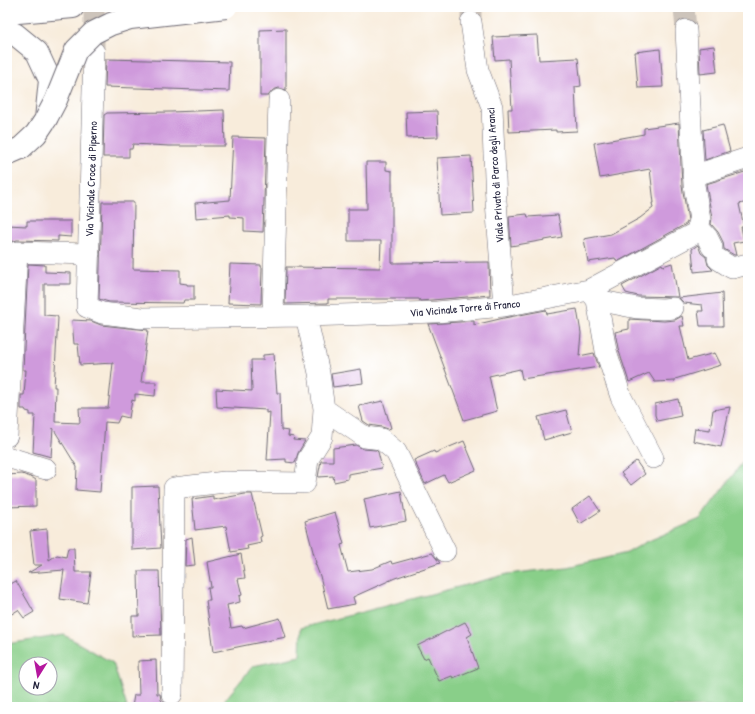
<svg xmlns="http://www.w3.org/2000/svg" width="755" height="714" viewBox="0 0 755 714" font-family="'Patrick Hand',sans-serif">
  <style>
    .green { fill: #89cf89; stroke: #567862; fill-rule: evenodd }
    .building { fill: #cf9adc }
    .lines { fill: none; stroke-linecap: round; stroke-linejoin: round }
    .minor-tunnel { stroke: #cdc4bb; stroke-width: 21; stroke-dasharray: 21 10; stroke-linecap: butt }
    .minor-casing { stroke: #6d6973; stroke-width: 22 }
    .highway-casing { stroke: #6d6973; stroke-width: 24 }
    .minor { stroke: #fff; stroke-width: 21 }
    .highway { stroke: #fff; stroke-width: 22 }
    .highway-bridge-casing { stroke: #6d6973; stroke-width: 24; stroke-linecap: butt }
    .highway-bridge { stroke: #fff; stroke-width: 22 }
    .labels { text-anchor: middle; stroke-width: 3; stroke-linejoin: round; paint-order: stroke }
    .street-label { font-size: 11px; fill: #22223b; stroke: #fff }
  </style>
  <rect width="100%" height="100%" fill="#fff"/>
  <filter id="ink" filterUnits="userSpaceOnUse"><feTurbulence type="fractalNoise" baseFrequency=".025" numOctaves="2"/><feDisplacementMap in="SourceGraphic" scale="8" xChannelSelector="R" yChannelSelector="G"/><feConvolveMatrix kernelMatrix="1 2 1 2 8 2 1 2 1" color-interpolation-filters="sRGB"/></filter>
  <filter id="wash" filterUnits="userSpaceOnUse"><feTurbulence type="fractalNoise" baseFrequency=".012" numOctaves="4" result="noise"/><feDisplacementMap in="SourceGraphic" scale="16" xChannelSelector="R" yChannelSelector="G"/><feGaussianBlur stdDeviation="0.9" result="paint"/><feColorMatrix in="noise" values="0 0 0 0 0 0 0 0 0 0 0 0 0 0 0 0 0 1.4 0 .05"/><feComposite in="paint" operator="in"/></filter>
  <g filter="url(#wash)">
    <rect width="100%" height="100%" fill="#f8ecdb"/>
    <path class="green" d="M748 455V707H219L253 666 300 656 301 628 508 574 567 567 627 553 646 542 700 519Z
      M64 635 113 663 127 707H7V644ZM26 664H50V688H26Z"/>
    <g id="blocks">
      <path class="building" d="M286 29V90L279 88 273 90 268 96H260V30Z
        M537 35 539 60 578 58 581 86 575 87 577 131 556 132V130L509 132 508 109H512L509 59 495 60 493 37Z
        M714 46 717 72 700 74 699 48Z
        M660 49 663 87 638 88 635 52Z
        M106 59 230 62 229 91 105 87Z
        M224 110 225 146H169L133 144 132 149H129V157H103L104 115 107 113 170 112Z
        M437 111 438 137 407 138 406 112Z
        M679 123 682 186 688 220 686 224 617 262 615 258 588 262 584 239 611 234 640 218 653 208 652 203H654L650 169 600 178 594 143 644 134V128Z
        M723 125 730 151 705 160 703 130Z
        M233 137 266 138 263 232 244 231V218L230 217V215L196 218 195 203 230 200Z
        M471 156 474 213 440 215 437 158Z
        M366 162H386V170L392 171V263L489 262 490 295 420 301 419 299H328V303L285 304 286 267 380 268 381 241H348V209H367Z
        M748 171V202L739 204 744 227H741L744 241 733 243 736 255H734L724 249 723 242 718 232 711 224 712 218 706 184Z
        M102 202H134L133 269 180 270V283L187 284V285H194V300H184L183 303 109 302 99 299Z
        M527 214 528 217 558 215 562 237 511 246 509 216Z
        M27 221H71V237L58 236V241L17 240 11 242 7 245V225L27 226Z
        M698 245 701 253 706 257 708 265 713 270 694 272 692 249Z
        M672 263 678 297 638 296 626 293 622 286 662 264 663 266Z
        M28 264 45 265V272L71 273V284H44V315L57 316 58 318 54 387H56L55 422 80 423 79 408H108L113 363 80 365 78 344H74L72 320 91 321 101 325 148 330 141 382H156L155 396 135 394V401L132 400 129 418 120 416 117 423 105 422 100 492 76 490 77 467 53 428 51 457 33 452 35 415H30V412L26 411 25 409H21V395H24L26 370H23Z
        M230 264 261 265V267H262L261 304 228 303Z
        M722 293 723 326H700L698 311H703L702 305 684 303 679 298Z
        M577 309 581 333 579 356 594 353 599 367 522 379 520 369 489 376 497 411 464 420 428 324 474 321V325L504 318 546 310 547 314Z
        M682 316 684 326H680L688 360 715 353 721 365 675 379V381L655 382 649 373 629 382 618 348 615 332 629 329V319L664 321 675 320Z
        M274 354 277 393H280L281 430 289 431 288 436 294 437 293 440 305 441 298 453 295 463 286 462V459L267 460 270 412 266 413V410L217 407 216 389 252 391 251 360H263V355Z
        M361 369 363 383 333 387 331 374Z
        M678 399 681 416 657 421 655 415V404Z
        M383 401 391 428 388 429 382 427 369 425 363 421 359 406Z
        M730 407 721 447 693 441 695 428 710 430 713 410Z
        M566 410 572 432 544 440 538 417Z
        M464 441 476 470 448 482 444 475 425 484 414 460 434 451 435 453Z
        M356 445 363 449 376 450 378 452 382 468 348 474V479L334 482 333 476 318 477 321 461H333V448Z
        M636 461 645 474 631 485 621 473Z
        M22 474 33 478 36 480V506L7 507V475Z
        M158 486 161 548 132 550V487Z
        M401 491 406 521 370 528 364 499Z
        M245 494H252L262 536 260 537 261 543 247 546 248 549 231 552 226 526 195 530 192 499 213 496V500Z
        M590 496 600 511 580 524 572 509Z
        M335 512 344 544 341 545 348 572 372 569 391 561 392 564 432 553 440 563 395 578 353 597 355 604 328 609 320 576 315 563H316L305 521Z
        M47 529 49 560 57 555 66 557 68 548H74L75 572H91L87 603 60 599 64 570 28 573 42 565H34L30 531Z
        M192 537 195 565 185 566 186 539Z
        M241 554 245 578 238 579 242 595 239 596 240 602 227 605 231 628 242 626 243 628 280 618 286 637 213 652 206 600H210L208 587H211L207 562Z
        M138 571H159L161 635 132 636V616H139Z
        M16 581 34 612 24 618 18 610 7 617V586Z
        M465 622 472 634 467 637 478 668 453 678 452 676 439 681 428 657 424 659 417 646Z
        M156 660 157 694H160L161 700 165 704V707H132L134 695H139L138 661Z"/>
    </g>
  </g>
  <g filter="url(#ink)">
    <use href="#blocks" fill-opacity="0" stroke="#6d6973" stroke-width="1"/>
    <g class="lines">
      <path class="minor-tunnel" d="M94 7V49
        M684 7 686 30
        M471 22V7"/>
      <g class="minor-casing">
        <path id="minor" d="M471 22 478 70 492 107 496 201 504 306
          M94 52 87 307 102 313 142 318 306 316 437 312 504 306 589 290 697 232 700 220 694 185 686 30
          M693 176 748 158
          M698 227 707 237 712 247
          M718 259 732 268 748 264
          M589 290 597 300 637 308 663 309 673 308
          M597 300 606 351 621 397 653 458
          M273 316 279 100
          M306 316 319 373 324 409 365 437 381 439 396 452 445 551
          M7 436 17 252 89 254
          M7 457 46 469
          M172 694 174 488 225 482 305 483 308 459 322 437 324 409"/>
      </g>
      <g class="highway-casing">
        <path id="highway" d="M7 13 73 7
          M7 31 15 34 37 52 50 80 46 119 36 134 21 148 7 154"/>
      </g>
      <use href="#minor" class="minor"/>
      <use href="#highway" class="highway"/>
      <g class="highway-bridge-casing">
        <path id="highway-bridge" d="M46 119 56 100 76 50 93 33 111 24 130 18 226 7"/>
      </g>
      <use href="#highway-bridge" class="highway-bridge"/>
    </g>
  </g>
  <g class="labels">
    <g class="street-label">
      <text transform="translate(495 175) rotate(-94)" y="4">Viale Privato di Parco degli Aranci</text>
      <text transform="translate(91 179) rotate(-88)" y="4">Via Vicinale Croce di Piperno</text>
      <text transform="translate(465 308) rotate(-5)" y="4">Via Vicinale Torre di Franco</text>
    </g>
  </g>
  <rect width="755" height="714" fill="none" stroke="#fff" stroke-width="24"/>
  <g transform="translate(38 676) rotate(191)"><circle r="19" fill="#ffffff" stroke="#a7a7b1"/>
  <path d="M0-3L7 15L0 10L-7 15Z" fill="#b5179e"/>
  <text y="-6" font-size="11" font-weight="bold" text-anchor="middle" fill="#22223b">N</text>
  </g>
</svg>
